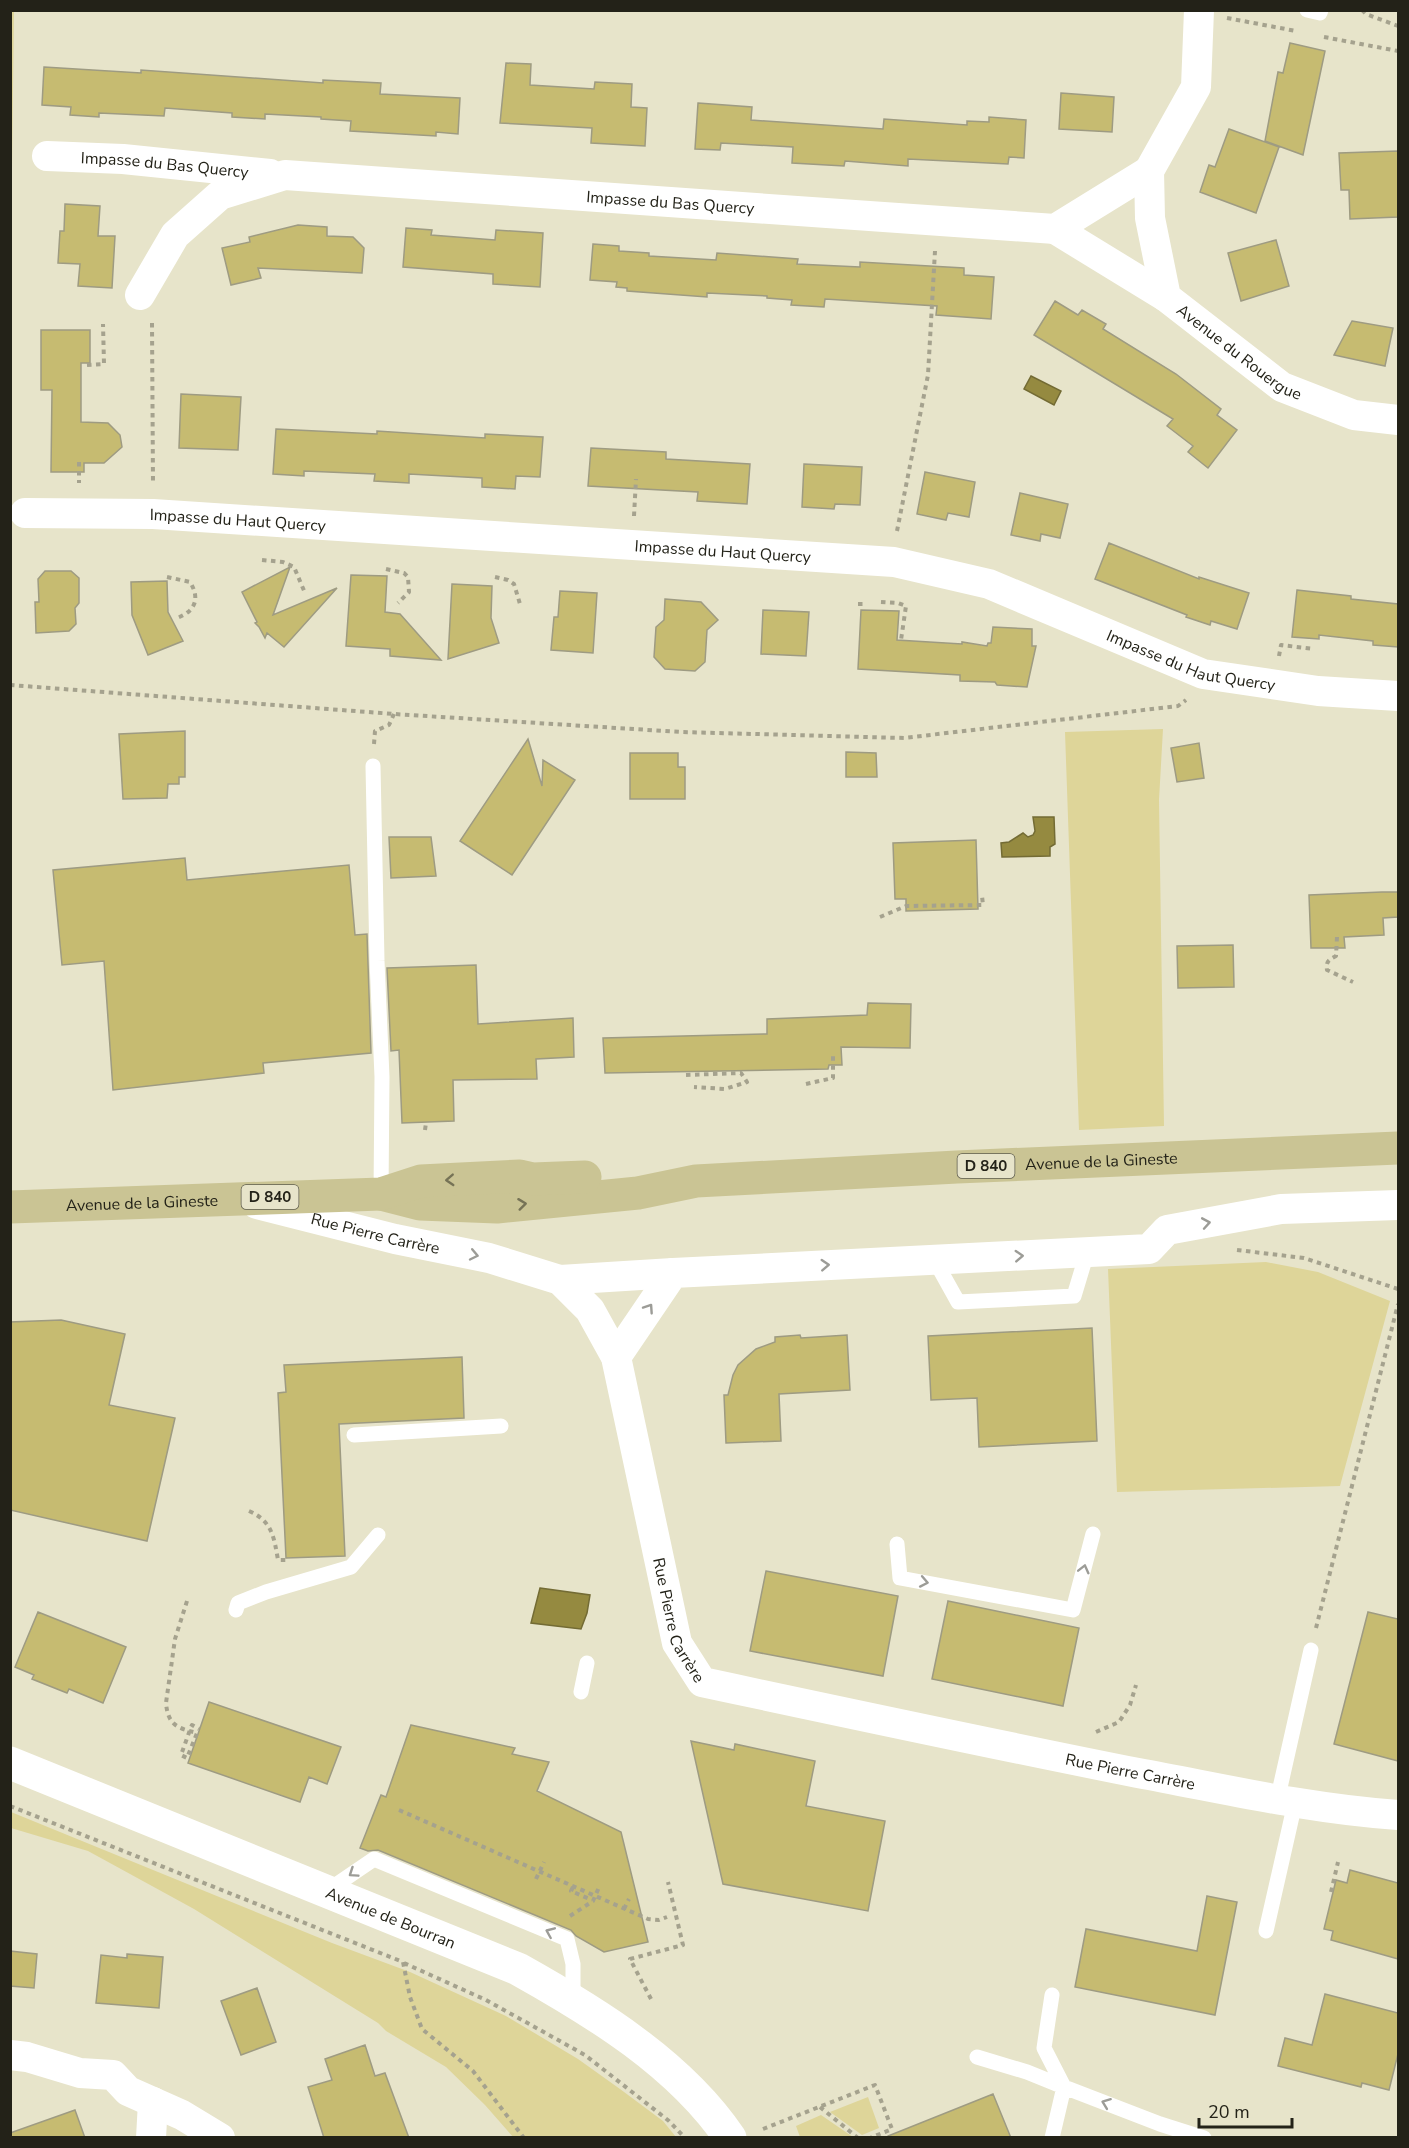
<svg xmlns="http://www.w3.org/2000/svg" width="1409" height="2148" viewBox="0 0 1409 2148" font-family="'Nunito Sans',sans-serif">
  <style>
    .green { fill: #ded599 }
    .water { fill: #958a40; stroke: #736b34; stroke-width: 1.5 }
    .building { fill: #c6bb71; stroke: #9e9b82; stroke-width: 1.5 }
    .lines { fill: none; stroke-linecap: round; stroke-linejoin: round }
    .path { stroke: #a5a28e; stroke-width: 4; stroke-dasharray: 4.5 4.5; stroke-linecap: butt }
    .service { stroke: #fff; stroke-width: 15 }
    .minor { stroke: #fff; stroke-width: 30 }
    .secondary { stroke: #fff; stroke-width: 33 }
    .primary { stroke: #cac494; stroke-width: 33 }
    .oneway { stroke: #767356 }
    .oneway2 { stroke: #9c9c97 }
    .labels { text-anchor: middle; stroke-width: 5; stroke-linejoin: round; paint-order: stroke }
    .shield { fill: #e7e4ca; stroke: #5e5c4d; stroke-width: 1.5 }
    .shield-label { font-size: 15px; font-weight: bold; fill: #232218 }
    .street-label { font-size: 16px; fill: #232218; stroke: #e7e4ca }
  </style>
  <rect width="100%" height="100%" fill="#e7e4ca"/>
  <path class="green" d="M15 11 14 12 11 246 10 11Z
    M1163 729 1159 800 1164 1126 1079 1130 1065 732Z
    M1266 1262 1318 1272 1390 1301 1340 1486 1117 1492 1108 1269Z
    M11 1812 332 1943 410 1972 506 2016 578 2059 620 2089 663 2121 676 2137H513L485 2105 446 2067 386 2031 378 2023 194 1909 88 1851 11 1828Z
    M868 2097 879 2128 862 2135 830 2112Z
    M821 2115 853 2137H800L796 2126Z"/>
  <path class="water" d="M1031 376 1061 391 1054 405 1024 389Z
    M1033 817H1054L1055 844 1050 847V856L1002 857 1001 843 1009 842 1023 833 1028 837 1033 835 1035 831Z
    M540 1588 590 1595 587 1613 581 1629 531 1623Z"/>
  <path class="building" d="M1290 43 1325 51 1303 155 1265 141 1278 72 1283 73Z
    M506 63 531 64 530 85 594 89 595 82 632 84 631 107 647 108 645 146 591 143 592 128 500 123Z
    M44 67 141 73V70L323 83V80L381 83 380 94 460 98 458 134 436 132V136L350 131 351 121 321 119V117L265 114V119L232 117V113L165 108 164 116 99 113V117L70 115 71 107 42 105Z
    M1061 93 1114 97 1112 132 1059 129Z
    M698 103 752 107 751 120 883 129 884 119 967 125V121L989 122V117L1026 120 1024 158 1009 157 1008 164 908 159V166L845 161 844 166 792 163 793 147 721 143 720 150 695 149Z
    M1229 129 1279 147 1256 213 1200 192 1209 165 1215 167Z
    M1398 151V217L1350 219 1349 190H1341L1339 153Z
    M65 204 100 206 98 236H115L112 288 78 286 80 264 58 263 60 231H64Z
    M298 225 327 227V236L353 237 364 248 362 273 258 268 261 278 231 285 222 248 250 242 249 237Z
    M406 228 432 230 431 235 495 240 496 230 543 233 540 287 493 284V274L403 267Z
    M1276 240 1289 286 1241 301 1228 253Z
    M593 244 619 246V251L649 253V256L716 260 717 253 798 259 797 264 860 267V262L964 268V275L994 277 991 319 936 315 937 306 825 299 824 307 791 305 792 300 767 298V296L707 293V297L627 291V288L616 287 617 282 590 280Z
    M1055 301 1078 315 1082 310 1106 324 1103 329 1176 374 1221 409 1217 415 1237 430 1208 468 1188 452 1193 446 1167 426 1173 419 1034 335Z
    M1352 321 1393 328 1385 366 1334 355Z
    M41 330H90V363H81V422L108 423 120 435 122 447 104 463H84V472H51L52 390H41Z
    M181 394 241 397 238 450 179 448Z
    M276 429 377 434V431L485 438V434L543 437 540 477 516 476 515 489 482 487V478L409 474V483L374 481 375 474 304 471V476L273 474Z
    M591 448 666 452V459L750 464 747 504 697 501 698 492 588 486Z
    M804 464 862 467 860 505 835 504 834 509 802 507Z
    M925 472 975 482 969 517 948 513 946 520 917 514Z
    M1020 493 1068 504 1060 538 1041 534 1040 541 1011 535Z
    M1109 543 1199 579V577L1249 593 1237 629 1211 621 1210 625 1186 617 1187 615 1095 579Z
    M290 567 273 615 337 588 284 647 267 633 265 638 259 627 255 623 257 622 242 592Z
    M45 571H71L79 578V603L75 608 76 624 69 631 36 633 35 602H39L38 579Z
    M351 575 387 576 385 612 400 614 441 660 390 656V649L346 646Z
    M167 581 168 612 183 641 148 655 132 615 131 582Z
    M452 584 492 586 491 618 499 643 448 659Z
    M1297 590 1351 596V599L1398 604V647L1373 645V641L1319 635V639L1292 637Z
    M560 591 597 593 593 653 551 650 554 617H558Z
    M665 599 701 602 718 620 707 630 705 662 695 671 665 669 654 657 656 627 664 620Z
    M763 610 809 612 806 656 761 654Z
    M861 610 899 611 897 640 962 644V642L987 646 988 643H991L993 627 1032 629V646H1036L1027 687 997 685 995 682 960 681V675L858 669Z
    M185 731V777H179V784H168L167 798 123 799 119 734Z
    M528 739 542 786 543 760 575 780 512 875 460 841Z
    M1199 743 1204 778 1177 782 1171 748Z
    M846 752 876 753 877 777H846Z
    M630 753H678V767H685V799H630Z
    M389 837H431L436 876 391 878Z
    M976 840 978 909 906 911V899H895L893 843Z
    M185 858 187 880 349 865 355 935 367 934 371 1053 263 1063 264 1073 113 1090 104 961 62 965 53 870Z
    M1382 892H1398V917L1383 918 1384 935 1344 937 1345 948H1311L1309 895Z
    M1233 945 1234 987 1178 988 1177 946Z
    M476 965 478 1024 573 1018 574 1057 536 1059 537 1079 453 1080 454 1121 402 1123 399 1050 391 1051 387 968Z
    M868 1003 911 1004 910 1048 841 1047 842 1065H829L828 1069 605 1073 603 1038 767 1034V1019L867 1015Z
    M61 1320 125 1334 109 1405 175 1418 147 1541 10 1510V1322Z
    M1092 1328 1097 1441 979 1447 977 1398 931 1400 928 1336Z
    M800 1335 801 1338 847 1335 850 1390 779 1394 781 1441 726 1443 724 1395H728L733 1375 738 1365 756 1349 775 1342V1337Z
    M462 1357 464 1418 339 1424 345 1556 286 1558 278 1393 286 1392 284 1365Z
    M766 1571 898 1596 883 1676 750 1651Z
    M948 1601 1079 1628 1063 1706 932 1679Z
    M38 1612 126 1647 103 1703 69 1689 67 1693 32 1679 34 1675 15 1667Z
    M1368 1612 1398 1619V1761L1334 1744Z
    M209 1702 341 1747 327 1784 309 1777 300 1802 188 1763Z
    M411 1725 515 1748 512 1754 549 1762 537 1791 621 1832 648 1942 604 1952 576 1936 571 1930 378 1850 368 1851 360 1848 381 1795 386 1797Z
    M691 1741 734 1750 735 1744 815 1761 806 1806 885 1821 868 1911 723 1884Z
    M1350 1870 1398 1883V1959L1331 1940 1333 1931 1324 1929 1336 1880 1347 1883Z
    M1207 1896 1237 1902 1215 2015 1075 1987 1086 1929 1197 1951Z
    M10 1951 37 1954 34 1988 10 1986Z
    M127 1954 163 1957 159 2008 96 2003 101 1955 127 1958Z
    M257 1988 276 2042 241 2055 221 2001Z
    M1325 1994 1398 2013V2054L1389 2090 1362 2083 1361 2087 1278 2066 1285 2038 1312 2045Z
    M365 2045 375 2076 385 2073 409 2138H324L308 2087 332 2080 325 2059Z
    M993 2094 1011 2138H888V2136Z
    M75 2110 85 2138H10V2133Z"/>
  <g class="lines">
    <path class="path" d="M1362 10 1366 14 1398 26
      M1227 18 1296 31
      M1324 37 1398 51
      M152 323 153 484
      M87 365 104 364 103 324
      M79 462V483
      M634 516 636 479
      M897 531 928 375 935 251
      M262 560 283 562 294 567 305 593
      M386 569 404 573 408 577 409 592 398 603
      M167 577 190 582C200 598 196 611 177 618
      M495 577 508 580 514 584 520 604
      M881 602 898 603 906 606 901 640
      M858 604H863
      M1279 656 1281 645 1314 649
      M10 685 394 714 681 732 904 738 1178 706 1186 700
      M374 744 375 731 389 725 394 714
      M880 917 906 906 983 905 982 896
      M1337 937 1336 956C1328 960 1326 962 1327 970L1353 982
      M686 1075 741 1073 747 1082 725 1089 694 1087
      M806 1084 833 1078V1052
      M425 1130 426 1123
      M1237 1250 1304 1258 1398 1289
      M249 1511C272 1521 274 1537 278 1560H286
      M187 1601 175 1639 166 1703C168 1725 177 1728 197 1733L187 1758 181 1755 191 1727 192 1725 199 1729
      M1316 1628 1398 1304
      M1096 1732 1119 1722 1130 1705 1136 1685
      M10 1806 403 1962 410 1997 422 2029 473 2071 524 2138
      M399 1810 648 1919 659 1920 667 1917
      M536 1879 544 1862
      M573 1887 571 1891 592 1900
      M1331 1892 1338 1862
      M624 1909 629 1899
      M570 1916 593 1901 600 1885
      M404 1963 486 2000 585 2055 669 2121 685 2138
      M651 1999 630 1959 683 1945 668 1882
      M820 2107 858 2138
      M763 2129 875 2085 892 2129 870 2138"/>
    <path class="service" d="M1307 10 1320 13 1321 10
      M373 766 377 961 382 1077 381 1194
      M934 1259 958 1302 1074 1296 1087 1253
      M354 1435 501 1426
      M897 1544 900 1578 1073 1610 1093 1534
      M236 1610 238 1603 266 1592 351 1567 378 1535
      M581 1692 587 1663
      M1277 1801 1311 1650
      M327 1891 374 1859 567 1939 573 1964V2000
      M1266 1931 1295 1803
      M1052 1995 1044 2048 1064 2087
      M977 2057 1027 2072 1064 2087
      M1052 2138 1064 2087 1160 2124 1204 2138"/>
    <g class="minor">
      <path id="s1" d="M1199 10 1196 87 1149 171 1150 218 1166 297 1282 387 1354 415 1398 420"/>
      <path id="s2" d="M47 156 123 159 270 174"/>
      <path d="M1055 229 1166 297"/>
      <path id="s3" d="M140 295 175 235 220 195 285 175 1055 229 1149 171"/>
      <path id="s4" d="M25 513 153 514 894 562 989 584 1203 674 1318 691 1398 696"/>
      <path id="s5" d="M257 1204 395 1239 489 1258 560 1280 590 1310 616 1357 677 1643 702 1682C847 1713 992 1744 1138 1773 1225 1789 1310 1809 1398 1815"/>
      <path d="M560 1280 673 1273"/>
      <path d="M616 1357 673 1273 1149 1249 1167 1230 1281 1209 1398 1205"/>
      <path d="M10 2055 27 2057 80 2073 113 2075 128 2091 182 2115 220 2138"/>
      <path d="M151 2138 153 2102"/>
    </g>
    <path class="secondary" id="s6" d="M10 1763 518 1969C595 2012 680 2064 730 2138"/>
    <g class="primary">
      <path id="s7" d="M381 1194 420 1204 497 1207 638 1193 696 1181 957 1167 1398 1148"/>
      <path id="s8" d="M10 1207 381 1194 421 1181 520 1176 533 1179 585 1177"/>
    </g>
  </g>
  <defs><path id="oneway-chevron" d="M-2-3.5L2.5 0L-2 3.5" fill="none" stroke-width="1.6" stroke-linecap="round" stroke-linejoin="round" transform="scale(1.5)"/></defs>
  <g class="oneway">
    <use href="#oneway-chevron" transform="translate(450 1180) rotate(177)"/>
    <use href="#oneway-chevron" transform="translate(522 1204) rotate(-7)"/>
  </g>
  <g class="oneway2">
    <use href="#oneway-chevron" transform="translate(1206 1223) rotate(-10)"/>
    <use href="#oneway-chevron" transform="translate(474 1255) rotate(12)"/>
    <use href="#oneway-chevron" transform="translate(1019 1256) rotate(-3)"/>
    <use href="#oneway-chevron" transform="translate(825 1265) rotate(-3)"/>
    <use href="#oneway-chevron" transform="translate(649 1308) rotate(-56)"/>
    <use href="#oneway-chevron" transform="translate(1084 1569) rotate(-76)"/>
    <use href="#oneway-chevron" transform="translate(924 1582) rotate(11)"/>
    <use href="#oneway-chevron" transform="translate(353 1873) rotate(146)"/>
    <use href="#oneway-chevron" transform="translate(550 1932) rotate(-157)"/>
    <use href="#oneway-chevron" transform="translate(1106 2103) rotate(-159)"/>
  </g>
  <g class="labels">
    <g class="shield">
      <rect x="957.5" y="1154" width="57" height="24" rx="4.5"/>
      <rect x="241.5" y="1185" width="57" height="24" rx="4.5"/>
    </g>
    <g class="shield-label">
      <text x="986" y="1171">D 840</text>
      <text x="270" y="1202">D 840</text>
    </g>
    <g class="street-label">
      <text dy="6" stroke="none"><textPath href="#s2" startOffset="118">Impasse du Bas Quercy</textPath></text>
      <text dy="6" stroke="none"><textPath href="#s3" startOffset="584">Impasse du Bas Quercy</textPath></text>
      <text dy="6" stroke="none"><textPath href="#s1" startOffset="393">Avenue du Rouergue</textPath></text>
      <text dy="6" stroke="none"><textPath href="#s4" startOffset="213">Impasse du Haut Quercy</textPath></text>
      <text dy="6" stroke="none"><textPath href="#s4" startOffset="699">Impasse du Haut Quercy</textPath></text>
      <text dy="6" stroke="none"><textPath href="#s4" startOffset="1185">Impasse du Haut Quercy</textPath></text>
      <text dy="6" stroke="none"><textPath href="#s7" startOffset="724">Avenue de la Gineste</textPath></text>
      <text dy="6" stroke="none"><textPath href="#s8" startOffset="132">Avenue de la Gineste</textPath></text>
      <text dy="6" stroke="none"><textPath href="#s5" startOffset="122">Rue Pierre Carrère</textPath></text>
      <text dy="6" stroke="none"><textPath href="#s5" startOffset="680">Rue Pierre Carrère</textPath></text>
      <text dy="6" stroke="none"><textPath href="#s5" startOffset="1185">Rue Pierre Carrère</textPath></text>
      <text dy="6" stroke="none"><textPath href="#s6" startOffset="411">Avenue de Bourran</textPath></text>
    </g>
  </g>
  <rect width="1409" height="2148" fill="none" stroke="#232218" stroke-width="24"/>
  <path d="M1199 2118v9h93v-9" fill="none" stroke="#232218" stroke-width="3"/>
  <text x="1208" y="2118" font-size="18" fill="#232218" stroke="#e7e4ca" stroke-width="4.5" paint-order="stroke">20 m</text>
</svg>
